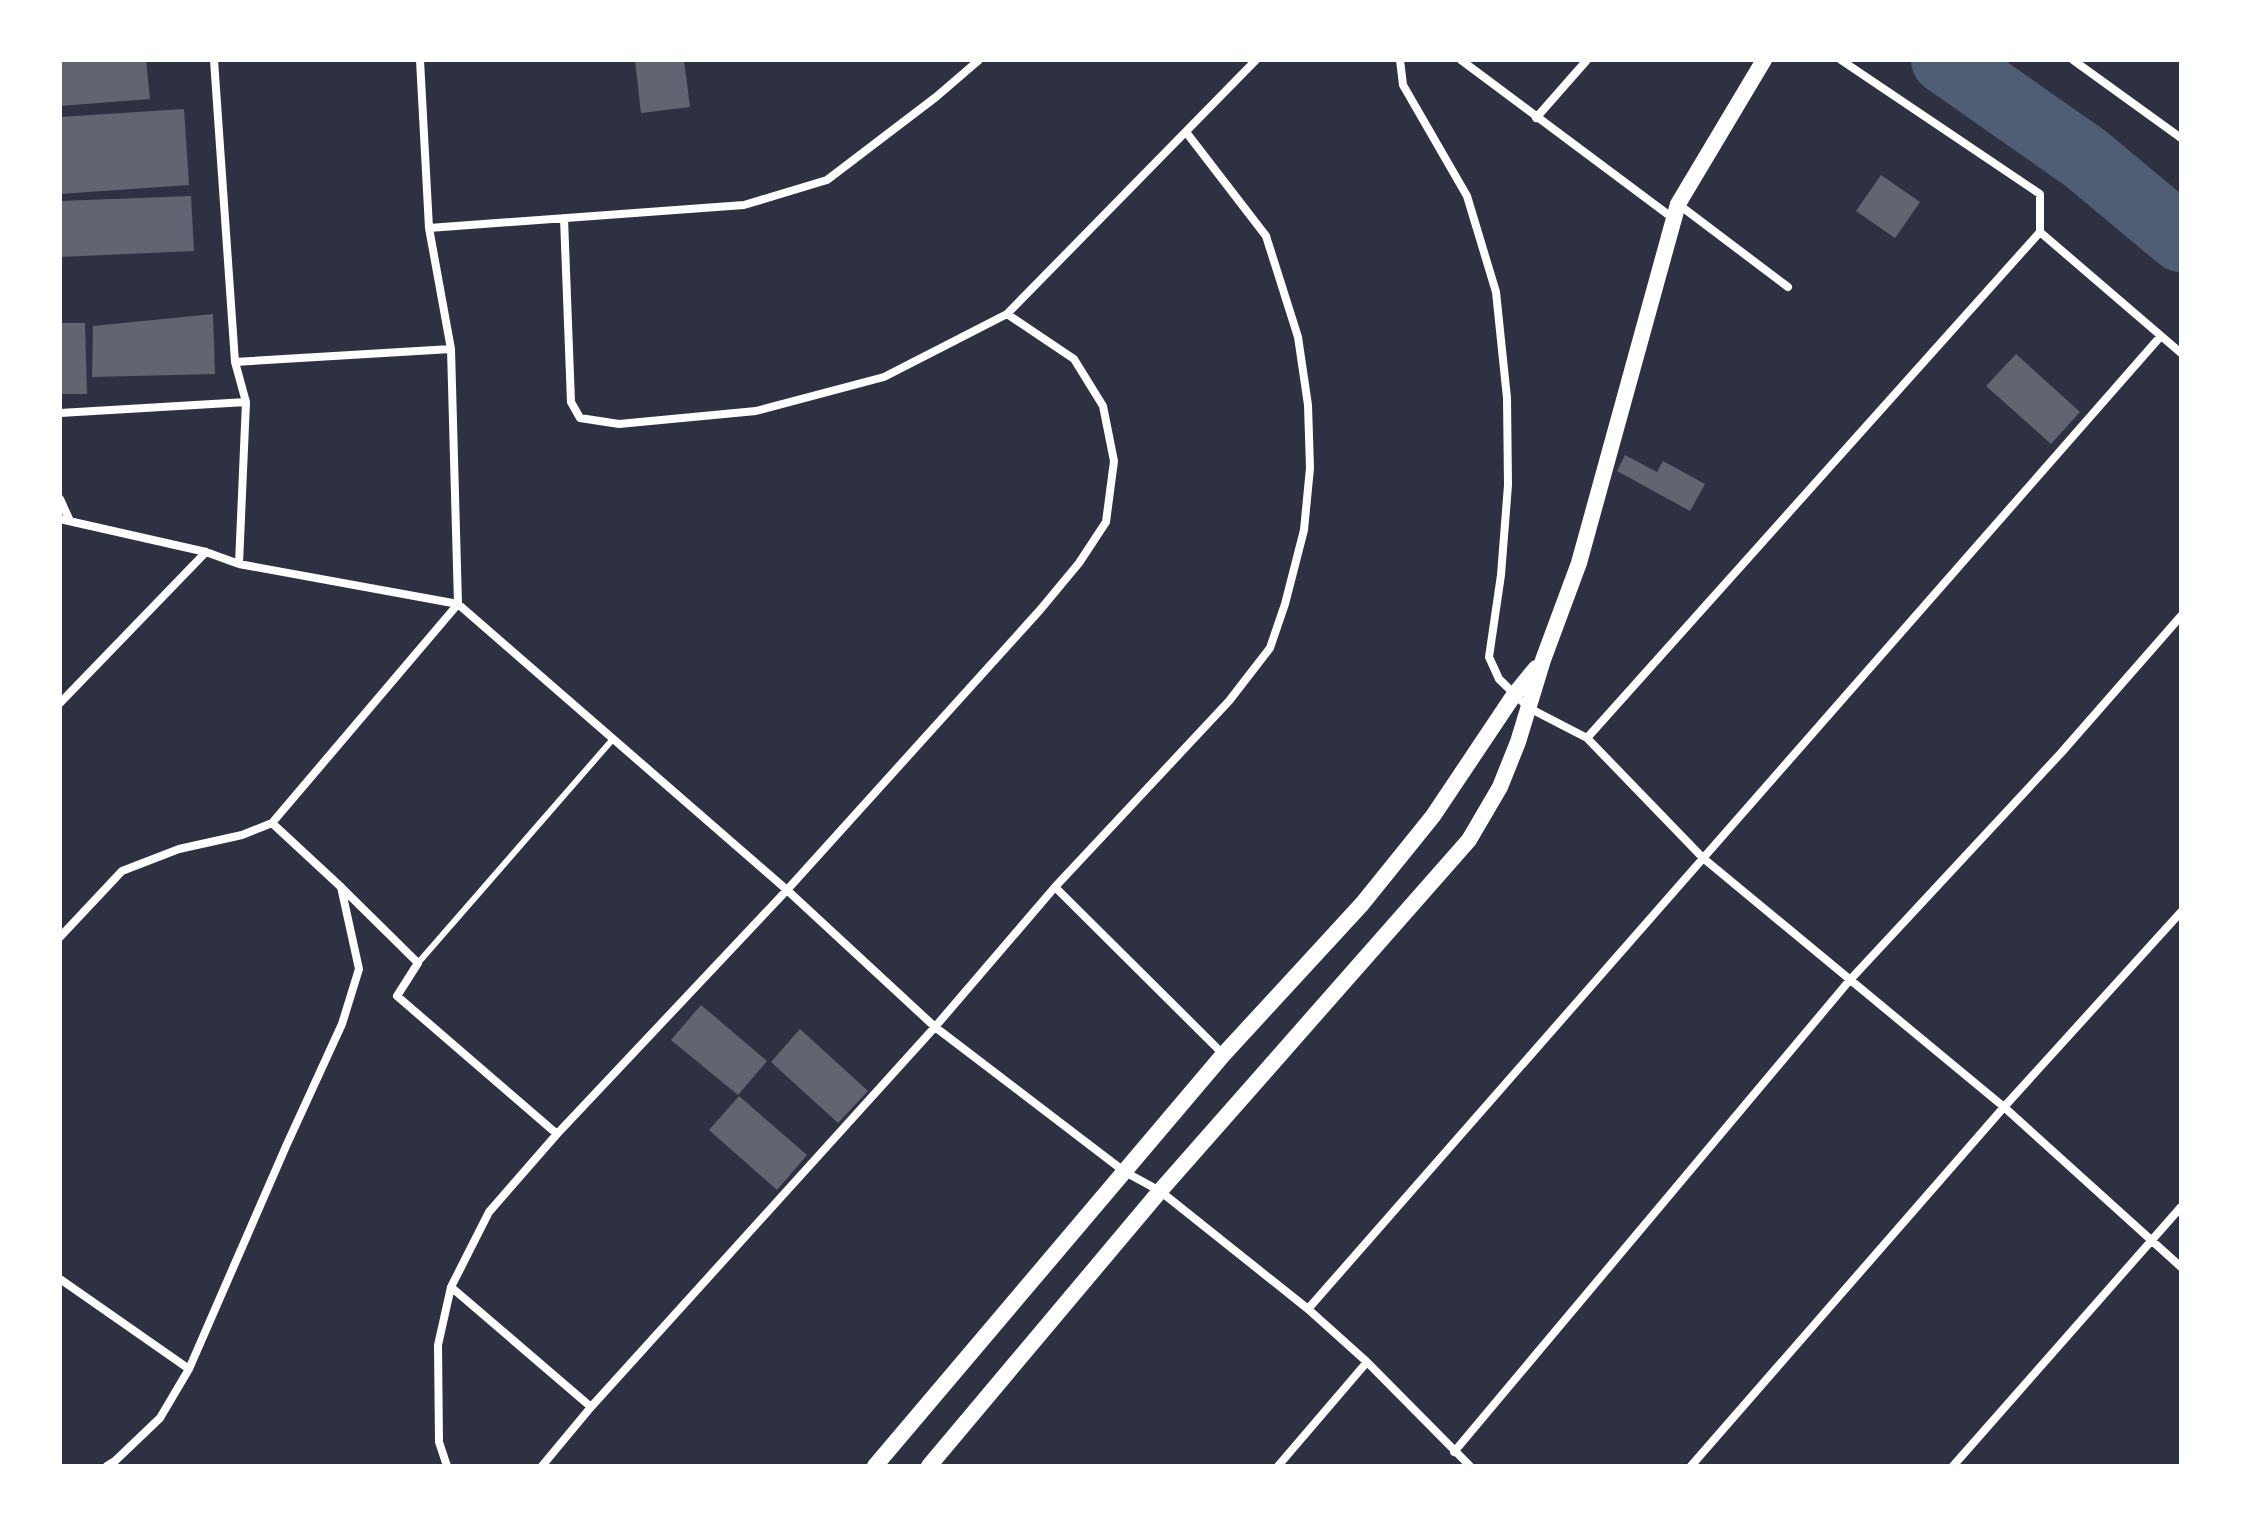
<svg xmlns="http://www.w3.org/2000/svg" width="2241" height="1526" viewBox="0 0 2241 1526" font-family="Spectral,serif">
  <style>
    .lines { fill: none; stroke-linecap: round; stroke-linejoin: round }
    .river { stroke: #4f5d75; stroke-width: 68 }
    .building { fill: #626471 }
    .service { stroke: #fff; stroke-width: 6 }
    .minor { stroke: #fff; stroke-width: 8 }
    .secondary { stroke: #fff; stroke-width: 16 }
  </style>
  <rect width="100%" height="100%" fill="#2d3142"/>
  <g class="lines">
    <path class="river" d="M1945 60 2085 158 2181 238"/>
  </g>
  <path class="building" d="M60 60H146L150 99 60 106Z
    M644 60H684L690 107 641 113 635 61Z
    M184 109 189 185 60 194V117Z
    M1881 175 1920 202 1895 238 1856 211Z
    M191 196 194 251 60 257V201Z
    M213 314 215 374 92 377 93 326Z
    M60 323H85L87 394H60Z
    M2016 354 2080 412 2051 444 1986 386Z
    M1625 455 1657 472 1663 461 1705 484 1690 511 1617 471Z
    M701 1005 767 1061 738 1095 671 1040Z
    M800 1029 868 1091 838 1123 771 1062Z
    M739 1096 807 1155 777 1190 709 1130Z"/>
  <g class="lines">
    <path class="service" d="M418 963 613 739"/>
    <path class="minor" d="M214 60 235 362 246 402 239 564
      M1400 60 1403 85 1467 196 1496 292 1507 398 1508 485 1501 575 1489 657 1499 679 1529 708 1587 738 1703 858 2004 1107 2181 1267
      M1461 60 1674 219
      M1841 60 2040 194V232L2181 353
      M2073 60 2181 138
      M1536 118 1587 60
      M1678 204 1788 287
      M564 218 571 402 580 418 619 424 756 411 884 377 1007 314 1256 60
      M429 228 744 205 827 180 936 97 979 60
      M235 362 451 349
      M60 413 246 402
      M60 499 70 521
      M60 519 206 552 239 564 458 604 787 890 935 1027 1125 1172 1160 1191 1308 1309 1367 1362 1470 1466
      M60 703 206 552
      M1587 738 2040 232
      M272 823 341 887 418 963 397 996 557 1134
      M1055 887 1223 1054
      M60 937 122 871 179 849 242 835 272 823 458 604 451 349 429 228 420 60
      M60 1279 189 1369
      M451 1287 591 1407
      M1308 1309 2160 337
      M1454 1452 1849 981 2061 753 2181 616
      M107 1466 115 1461 160 1418 189 1369 287 1144 342 1024 359 969 341 887
      M447 1466 439 1442 438 1345 451 1287 489 1212 557 1134 787 890 1040 610 1079 563 1106 522 1114 461 1103 406 1074 359 1007 314
      M542 1466 591 1407 935 1027 1055 887 1229 701 1270 648 1285 604 1304 530 1310 468 1308 405 1298 337 1266 236 1186 132
      M1278 1466 1367 1362
      M1691 1466 2004 1107 2181 912
      M1953 1466 2181 1207"/>
    <path class="secondary" d="M875 1466 1223 1055 1362 904 1433 816 1514 695 1536 668
      M929 1466 1160 1191 1469 840 1500 787 1518 742 1543 660 1579 563 1678 204 1764 60"/>
  </g>
  <rect width="2241" height="1526" fill="none" stroke="#ffffff" stroke-width="124"/>
</svg>
